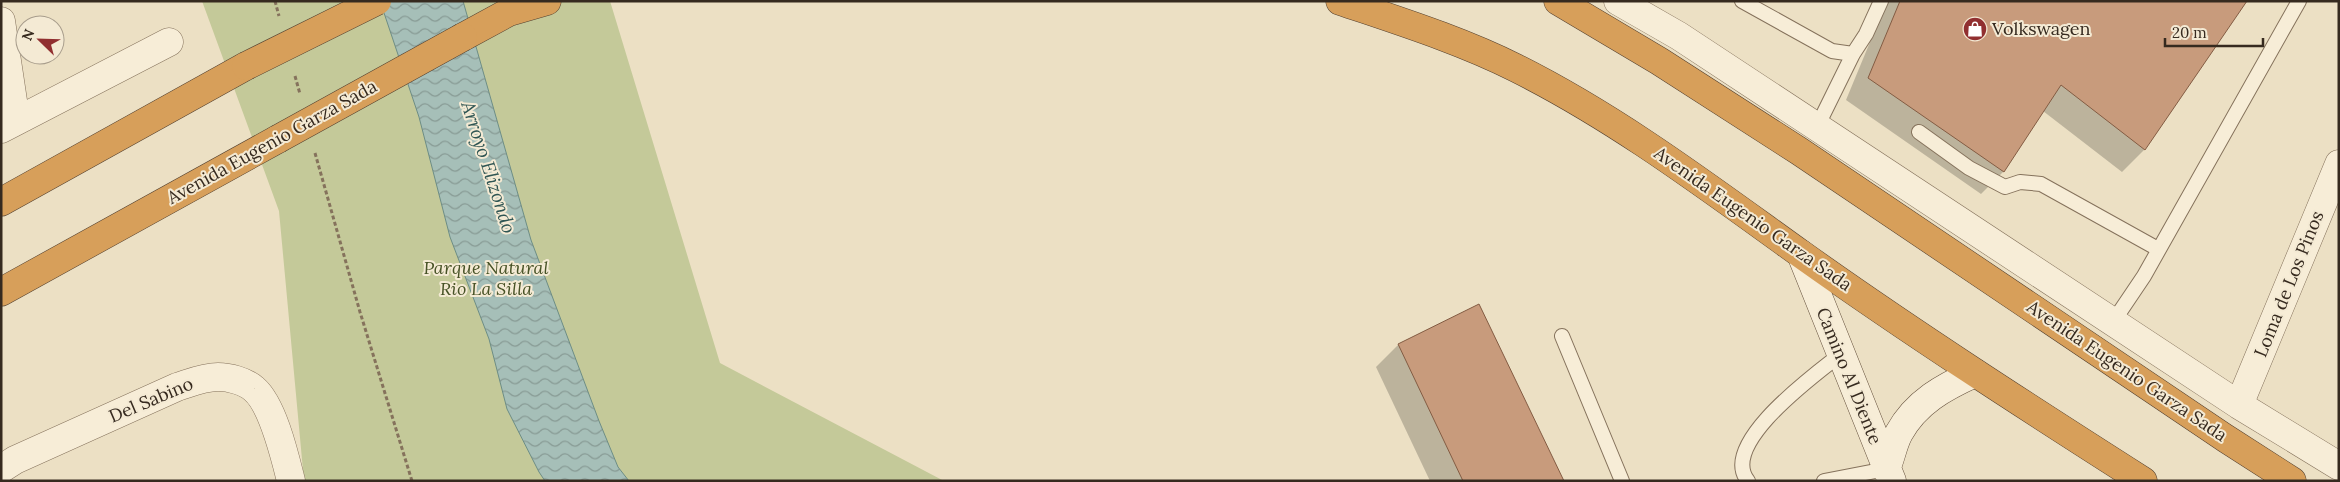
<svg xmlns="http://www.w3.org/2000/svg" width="2340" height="482" viewBox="0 0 2340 482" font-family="Lora,serif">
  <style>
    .green { fill: #c4c999 }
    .water { fill: url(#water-waves); stroke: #6d8d85 }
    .shadow { fill: #0003 }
    .building { fill: #c89b7c; stroke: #835c43 }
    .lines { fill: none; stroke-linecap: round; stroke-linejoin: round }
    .lane-casing { stroke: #85725c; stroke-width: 16 }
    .street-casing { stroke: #85725c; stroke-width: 29 }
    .secondary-casing { stroke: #67533f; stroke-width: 29 }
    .highway-casing { stroke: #534030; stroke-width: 29 }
    .path { stroke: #85725c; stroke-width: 3; stroke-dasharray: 4 2.5; stroke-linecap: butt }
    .lane { stroke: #f7edd7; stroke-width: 14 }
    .street { stroke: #f7edd7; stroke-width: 28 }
    .secondary { stroke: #f7edd7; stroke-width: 28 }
    .highway { stroke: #d79f5a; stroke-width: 28 }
    .highway-bridge-casing { stroke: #534030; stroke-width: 29; stroke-linecap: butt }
    .highway-bridge { stroke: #d79f5a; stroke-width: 28 }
    .labels { text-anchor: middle; stroke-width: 4; stroke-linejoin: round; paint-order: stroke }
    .poi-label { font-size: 18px; fill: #362a1f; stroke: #f4ead4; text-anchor: start }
    .street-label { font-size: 18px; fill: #362a1f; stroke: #f4ead4 }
    .park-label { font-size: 18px; font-style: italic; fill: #475226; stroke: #f4ead4 }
    .water-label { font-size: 19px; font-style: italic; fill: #2f5553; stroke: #f4ead4 }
  </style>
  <defs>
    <pattern id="water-waves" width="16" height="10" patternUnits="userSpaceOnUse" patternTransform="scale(1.25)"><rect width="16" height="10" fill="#a6bfb8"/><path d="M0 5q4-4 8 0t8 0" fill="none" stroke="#889b95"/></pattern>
  </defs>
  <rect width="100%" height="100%" fill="#ece0c4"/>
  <path class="green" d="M202 1H610L720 363 944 481H304L279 211Z"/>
  <path class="water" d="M380 1H463L531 240 599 421 618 467 629 481H545L539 472 507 409 489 339 450 237 419 117Z"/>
  <path class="shadow" d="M1887 1H2246L2144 150 2122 172 2043 111 2003 172 1981 194 1846 100Z
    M1479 306 1562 481H1430L1376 367 1398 345Z"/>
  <path class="building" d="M1900 1H2247L2145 150 2061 85 2004 172 1868 78Z
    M1479 304 1564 481H1463L1398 344Z"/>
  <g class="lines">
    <g class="lane-casing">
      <path id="lane" d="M1742 1 1832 51 1853 54
        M1817 127 1853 54 1866 34 1881 1
        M1919 132 1969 168 2005 187 2020 182 2041 184 2158 249
        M2113 322 2144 276 2299 1
        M1562 336 1622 481
        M1748 481C1718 444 1816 374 1841 354
        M1824 481 1886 469"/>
    </g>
    <g class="street-casing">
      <path id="street" d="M1618 1 1679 36 2239 405 2339 466
        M1 21 16 121
        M1 129 169 42
        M2239 405 2339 164
        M1 469 15 460 177 387C190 383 203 377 218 377 229 377 245 381 254 389 273 405 285 457 291 481"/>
    </g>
    <g class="secondary-casing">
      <path id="secondary" d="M1801 254 1892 481
        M1886 469C1891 458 1893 444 1899 433 1916 402 1944 387 1975 373"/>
    </g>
    <g class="highway-casing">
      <path id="highway" d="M1340 1C1399 21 1460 40 1516 68 1618 119 1709 188 1801 254 1912 333 2027 407 2143 481
        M1558 1 1659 61 1799 151 2225 438 2292 481
        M463 37 509 12 547 1
        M1 202 246 66
        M1 292 278 139"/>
    </g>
    <path class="path" d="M275 1 279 16
      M295 76 300 94
      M315 153 360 312 412 481"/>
    <use href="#lane" class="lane"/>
    <use href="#street" class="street"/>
    <use href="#secondary" class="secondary"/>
    <use href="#highway" class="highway"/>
    <g class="highway-bridge-casing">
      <path id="highway-bridge" d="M246 66 377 1
        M278 139 463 37"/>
    </g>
    <use href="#highway-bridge" class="highway-bridge"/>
  </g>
  <defs>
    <g id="shop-disc" transform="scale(1.25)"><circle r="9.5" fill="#912f30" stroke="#f4ead4"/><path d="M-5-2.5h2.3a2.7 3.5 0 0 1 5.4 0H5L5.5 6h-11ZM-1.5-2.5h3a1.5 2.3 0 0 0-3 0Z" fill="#fff"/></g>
  </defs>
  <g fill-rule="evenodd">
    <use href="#shop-disc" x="1975" y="29"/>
  </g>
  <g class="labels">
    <g class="poi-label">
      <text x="1992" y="35">Volkswagen</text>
    </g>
    <g class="street-label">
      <text transform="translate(272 142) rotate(-29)" y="6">Avenida Eugenio Garza Sada</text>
      <text transform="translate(1753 219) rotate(35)" y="6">Avenida Eugenio Garza Sada</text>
      <text transform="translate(2289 284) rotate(-68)" y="6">Loma de Los Pinos</text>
      <text transform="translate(2127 371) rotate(34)" y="6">Avenida Eugenio Garza Sada</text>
      <text transform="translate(1849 376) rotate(68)" y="6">Camino Al Diente</text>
      <text transform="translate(151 400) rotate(-23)" y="6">Del Sabino</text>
    </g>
    <g class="park-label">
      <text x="486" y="274">Parque Natural<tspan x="486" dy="21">Rio La Silla</tspan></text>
    </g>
    <g class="water-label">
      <text transform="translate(489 167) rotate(72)" y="7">Arroyo Elizondo</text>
    </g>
  </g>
  <rect width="2340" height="482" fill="none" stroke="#362a1f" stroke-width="5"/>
  <g transform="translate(40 40) rotate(293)"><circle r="24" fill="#f4ead4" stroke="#a89d8c"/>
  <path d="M0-4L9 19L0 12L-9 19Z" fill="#912f30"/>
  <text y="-8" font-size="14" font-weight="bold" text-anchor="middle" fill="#362a1f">N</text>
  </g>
  <path d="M2165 38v8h98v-8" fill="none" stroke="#362a1f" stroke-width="2.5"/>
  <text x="2172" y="38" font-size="15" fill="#362a1f" stroke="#f4ead4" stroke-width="4" paint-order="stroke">20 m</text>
</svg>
